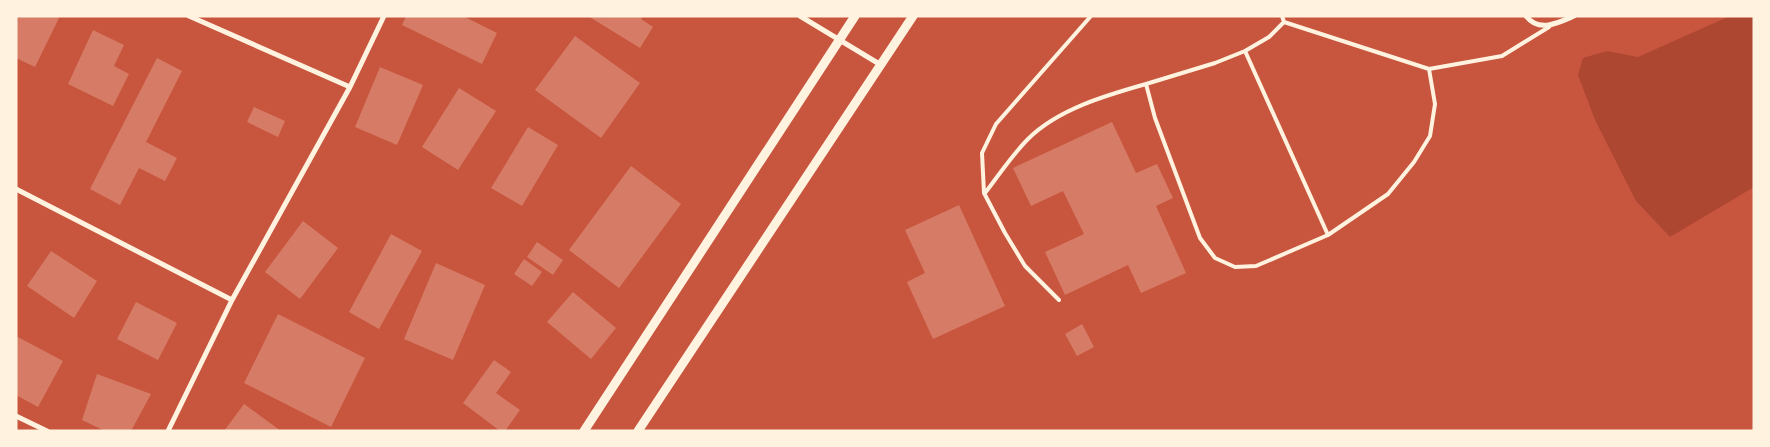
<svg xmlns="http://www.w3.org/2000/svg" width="1770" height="447" viewBox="0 0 1770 447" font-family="'Source Sans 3',sans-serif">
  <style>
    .green { fill: #ae4732 }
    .building { fill: #d67c66 }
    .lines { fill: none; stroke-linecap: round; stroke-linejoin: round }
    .service { stroke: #fff3e0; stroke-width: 4 }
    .minor { stroke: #fff3e0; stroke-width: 5 }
    .tertiary { stroke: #fff3e0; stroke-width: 9 }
  </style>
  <rect width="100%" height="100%" fill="#c8553d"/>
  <path class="green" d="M1730 16H1754V187L1670 237 1636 201 1595 120 1578 75 1583 58 1607 51 1638 57Z"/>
  <path class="building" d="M16 16H55L59 18 35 67 16 58Z
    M406 16H463L497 33 482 64 402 25Z
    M588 16H643L641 19 653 27 640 48Z
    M93 30 124 45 114 66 129 74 113 106 68 84Z
    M575 36 640 83 601 138 535 90Z
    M157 58 182 71 146 142 177 158 165 181 139 168 120 205 90 189Z
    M380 67 423 85 397 145 355 127Z
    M459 88 496 111 458 170 422 147Z
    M254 107 285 121 278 137 247 122Z
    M1112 122 1136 173 1157 164 1173 198 1156 206 1186 273 1141 293 1128 265 1065 295 1045 252 1084 234 1063 191 1031 206 1013 168Z
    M528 127 558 145 522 206 491 188Z
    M631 166 681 204 619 288 569 250Z
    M959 205 1005 306 933 339 907 282 925 273 905 230Z
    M303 221 338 248 300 299 265 272Z
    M391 234 422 251 379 329 349 312Z
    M537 242 563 260 553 275 527 257Z
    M51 251 97 281 74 318 27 286Z
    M524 259 542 272 532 286 514 274Z
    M436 263 485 285 453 360 404 339Z
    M573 292 616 328 591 359 547 322Z
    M136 302 177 323 158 360 117 339Z
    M278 314 365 358 331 427 244 383Z
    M1082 324 1094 347 1077 356 1065 334Z
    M16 336 63 361 38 407 16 395Z
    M494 360 511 372 496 393 520 410 505 431H500L463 403Z
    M97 374 151 394 131 431H105L82 420Z
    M244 404 281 431H224Z"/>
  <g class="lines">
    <path class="service" d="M1282 16 1284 22 1429 69 1502 56 1549 27
      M1245 51 1328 235 1256 266 1235 267 1215 258 1200 238 1155 118 1146 84 1215 63Z
      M1245 51 1269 37 1284 22
      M985 193C999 175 1012 155 1028 139 1058 109 1107 95 1146 84
      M1328 235 1388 194 1414 162 1430 136 1435 104 1429 69
      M1059 300 1025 266 1005 233 984 193 982 153 996 124 1091 16"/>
    <path class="minor" d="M189 16 350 87
      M800 16 881 65
      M1526 16C1539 33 1558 23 1574 16
      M16 189 232 300
      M16 416 47 431
      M168 431 232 300 350 87 384 16"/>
    <path class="tertiary" d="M584 431 855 16
      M638 431 913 16"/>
  </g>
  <rect width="1770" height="447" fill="none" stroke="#fff3e0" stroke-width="35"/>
</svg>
